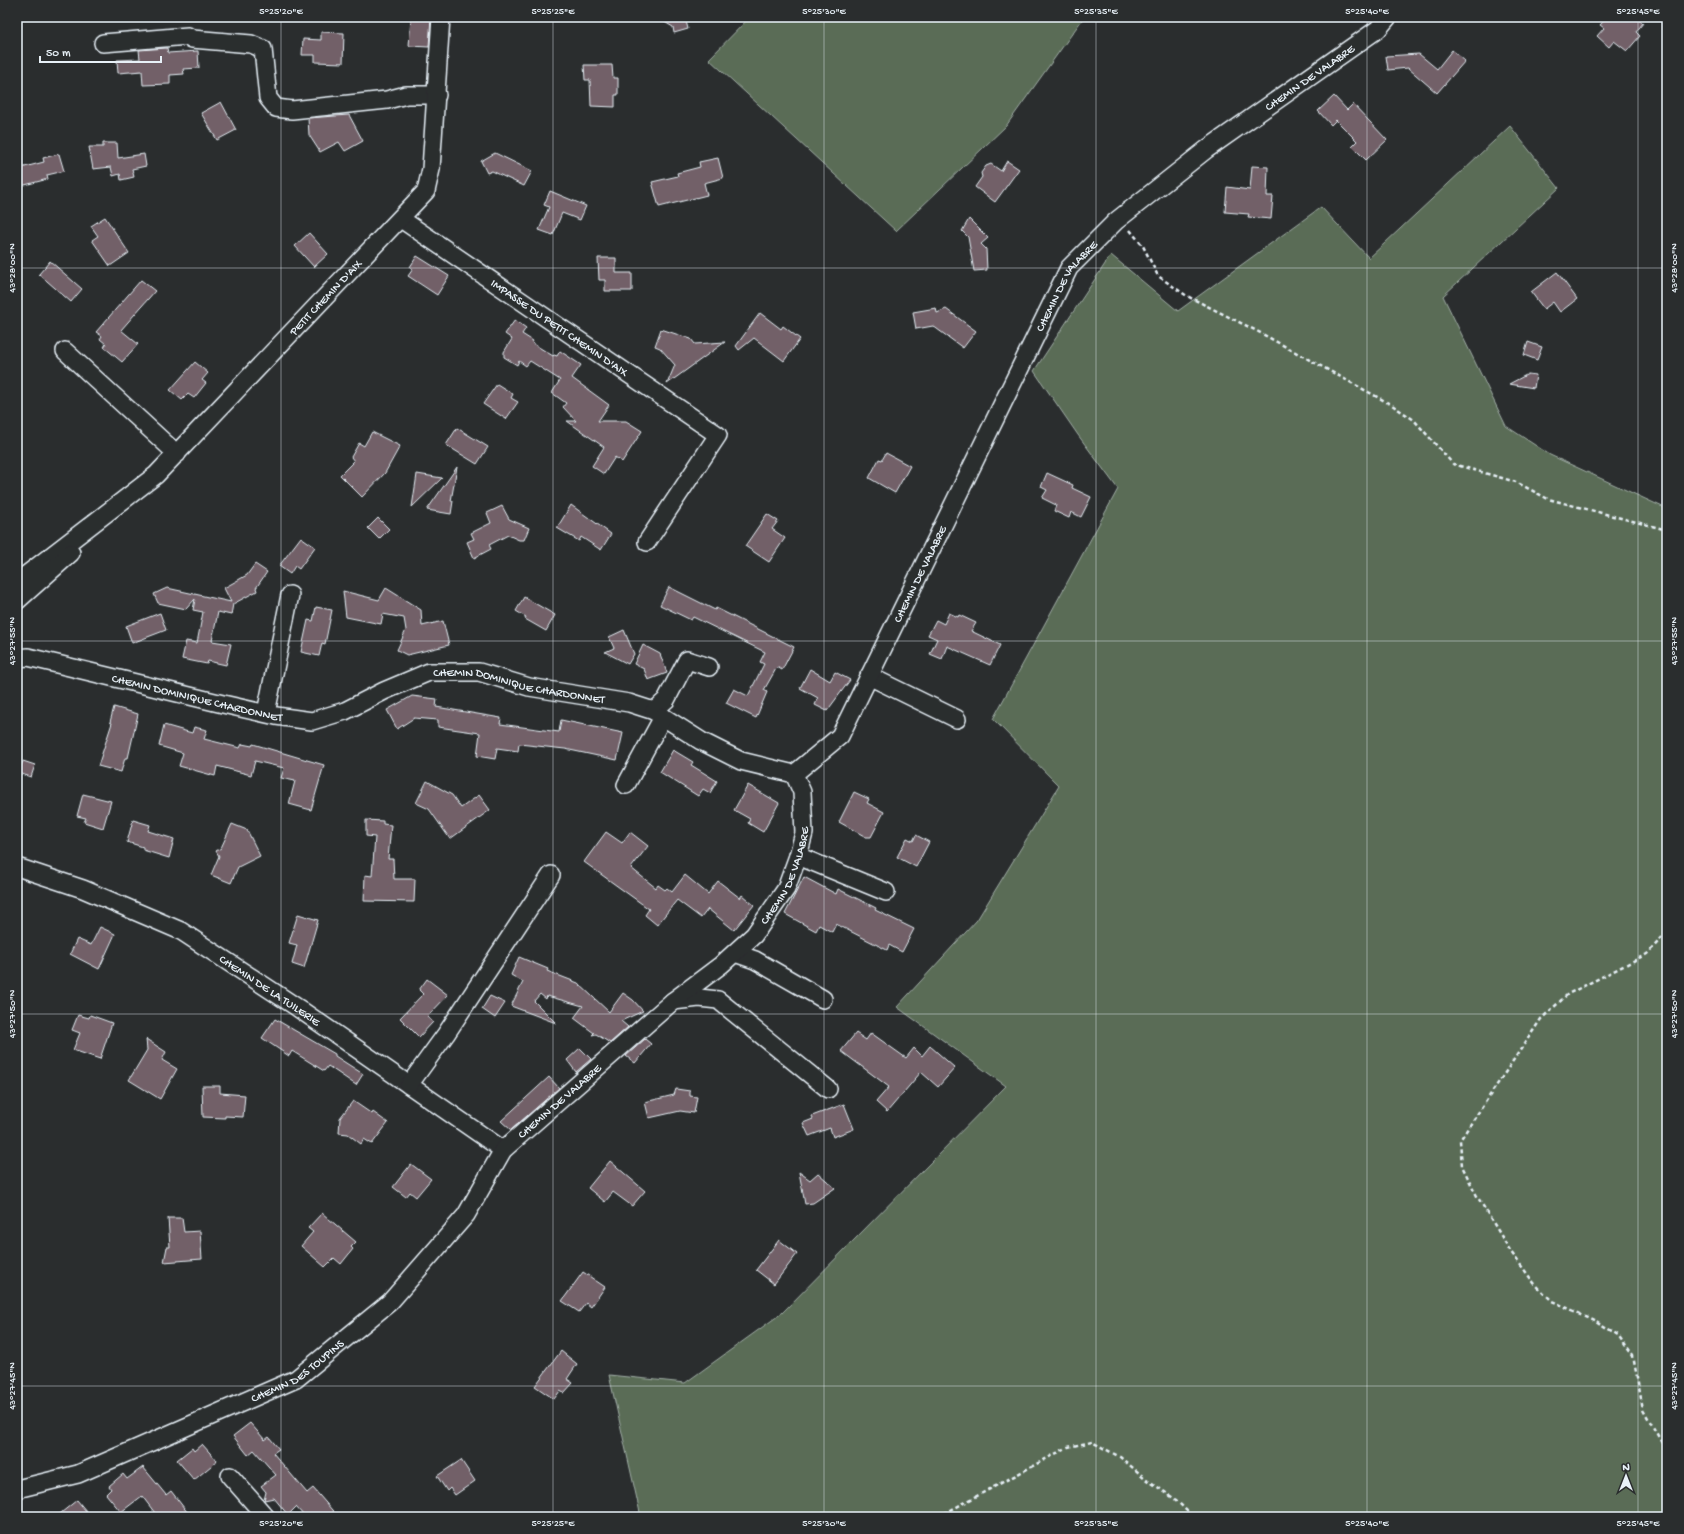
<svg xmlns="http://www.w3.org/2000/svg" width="1684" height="1534" viewBox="0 0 1684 1534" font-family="'Gochi Hand',sans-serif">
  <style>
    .green { fill: #5a6c56; stroke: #a1aea7 }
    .building { fill: #726067; stroke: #e8f1f8 }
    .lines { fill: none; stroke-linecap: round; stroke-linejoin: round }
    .minor-casing { stroke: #e8f1f8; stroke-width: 20 }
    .path { stroke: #e8f1f8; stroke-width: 2.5; stroke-dasharray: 4 3; stroke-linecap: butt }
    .minor { stroke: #2a2d2e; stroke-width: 17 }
    .ticks { fill: none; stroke: #e8f1f8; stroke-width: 1; stroke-opacity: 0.45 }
    .labels { text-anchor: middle; stroke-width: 4; stroke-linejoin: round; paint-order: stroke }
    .street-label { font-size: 12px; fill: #e8f1f8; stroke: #2a2d2e }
    .neatline { fill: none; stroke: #e8f1f8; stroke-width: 1.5 }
    .ticks-label { font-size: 10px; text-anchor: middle; fill: #e8f1f8 }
  </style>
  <rect width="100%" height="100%" fill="#2a2d2e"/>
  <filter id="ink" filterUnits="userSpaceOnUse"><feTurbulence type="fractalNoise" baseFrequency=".025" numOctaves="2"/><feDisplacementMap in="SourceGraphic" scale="8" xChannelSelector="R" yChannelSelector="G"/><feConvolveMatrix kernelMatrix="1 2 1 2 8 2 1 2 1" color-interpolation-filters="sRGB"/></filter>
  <g filter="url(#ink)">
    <path class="green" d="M750 17H1084L1006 126 896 231 709 59Z
      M1510 126 1559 188 1443 296 1506 426 1550 455 1667 509V1517H641L609 1375 685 1383 782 1313 1006 1086 897 1007 977 920 1059 786 993 719 1118 489 1078 435 1034 371 1111 255 1178 311 1321 207 1369 258Z"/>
    <path class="building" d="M411 17H431L429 47 409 46Z
      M656 17H685L688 29 674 33 673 27Z
      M1607 17H1636L1643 23 1636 32 1640 36 1627 51 1614 41 1609 47 1597 36 1604 28 1600 25Z
      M321 32 344 33 343 63 315 62V55H302L303 39 321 40Z
      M167 48 168 53 198 51 199 68 183 69 184 74 170 75V84L143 85 142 71 118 73 117 60 140 59 139 50Z
      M1452 50 1465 61 1437 93 1408 68 1388 70 1386 56 1419 54 1437 69Z
      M584 65H612L613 78H618V95H615V107L591 106 590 80H585Z
      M1334 96 1347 110 1353 104 1387 140 1366 160 1352 146 1357 141 1336 120 1331 125 1318 111Z
      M221 102 236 130 217 140 201 113Z
      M349 115 363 141 345 151 339 142 320 152 309 135 308 118Z
      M103 143H117L118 158 144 154 146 166 132 169 134 177 121 180 120 174 113 176 111 167 93 169 89 147H103Z
      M495 153 532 171 524 186 492 171 487 173 481 161Z
      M59 154 64 171 47 175 48 179 17 187V169L44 162 43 158Z
      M718 158 723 178 704 183 707 195 659 207 652 182 678 176 677 173 700 167 699 162Z
      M1007 161 1019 169 995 202 975 187 982 177 981 173 986 166 991 164 1001 171Z
      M1252 166 1268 167 1267 196H1273L1271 219 1248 217 1249 214 1225 212 1227 187 1250 190Z
      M550 191 586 206 580 220 562 213 553 235 539 230 549 207 544 205Z
      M105 217 129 253 110 266 92 240 98 236 91 226Z
      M969 219 988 238 981 244 986 249 987 270 974 271 968 237 962 231Z
      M309 233 328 254 314 267 295 246Z
      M417 256 449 276 437 295 408 276 413 269 410 267Z
      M598 258H616V273H632V291H605V280H599Z
      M50 261 82 289 71 302 39 274Z
      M1557 272 1577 299 1560 312 1553 302 1544 309 1531 292Z
      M141 280 155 291 121 330 138 344 122 362 104 347 106 344 100 339 102 336 96 332Z
      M936 308 937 313 946 309 976 331 963 348 933 326 916 329 913 312Z
      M760 313 781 329 783 326 800 339 784 361 754 338 739 350 736 346Z
      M515 320 526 328 522 334 533 341 532 343 553 356 554 355 557 356 560 351 581 365 572 378 609 405 598 421H626L642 431 622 462 615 457 604 474 592 466 604 447 567 421H576L563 407 566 403 552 393 560 380 530 361 526 366 519 361 517 365 504 357V352L512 339 505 334Z
      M661 329 691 339 695 344 725 342 667 384 675 365 660 348 655 346Z
      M1528 342 1542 347 1537 360 1524 355Z
      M195 362 208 373 202 380 206 383 194 398 188 394 182 400 170 390Z
      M1528 374 1536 375 1534 388 1509 384Z
      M497 384 513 394 511 398 518 402 506 419 483 404Z
      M457 428 488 447 477 464 446 445Z
      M372 432 400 446 385 473 362 497 340 475 354 461 351 457 359 443 364 446Z
      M886 453 910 466 895 493 869 478 879 459 882 460Z
      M457 467 451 501H453L451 514 427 510Z
      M1047 473 1073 485 1072 488 1091 497 1081 517 1071 512 1069 518 1054 511 1056 505 1042 498 1047 490 1041 487Z
      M417 474 442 478 412 507 416 481Z
      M571 505 611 534 601 550 581 537 579 541 557 528Z
      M502 506 509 519 529 528 524 540H519L508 535 489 545 491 549 474 558 467 542 474 539 471 533 491 523 487 513Z
      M767 514 778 521 772 529 785 538 769 562 745 546Z
      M378 518 389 529 379 539 368 528Z
      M301 537 315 547 299 569 295 566 290 574 279 566Z
      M255 564 267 572 256 588 257 591 233 604 231 615 218 612 212 641 231 644 226 665 208 661 207 664 182 659 186 641 197 643 203 612 193 610 195 599 186 609 158 603 154 594 167 588 231 602 224 588 247 575Z
      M669 587 715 610 716 608 794 647 782 670 777 667 764 690 767 692 756 718 726 703 734 689 748 696 764 664 760 662 765 652 693 617 691 620 660 605Z
      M386 588 421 610 422 626 443 621 449 645 407 655 397 650 406 630 404 618 383 614 381 624 346 617 343 591 379 600Z
      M524 597 555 615 546 631 525 619 526 617 516 611Z
      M316 607 332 610 325 644 322 643 319 656 301 652 308 620 313 621Z
      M160 613 166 630 132 643 126 626Z
      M949 613 958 617 959 615 976 623 971 631 1000 645 990 665 947 646 942 659 930 654 937 639 928 635 936 620 944 624Z
      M624 630 634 654 628 664 605 652 614 648 609 637Z
      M643 645 660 654 667 673 648 680 644 669 634 664Z
      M810 669 830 681 835 672 850 680 827 711 815 705 818 698 800 688Z
      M412 696 437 699 436 707 501 718 500 724 559 732 561 720 623 733 617 760 565 749 519 744 518 751 497 748 495 759 477 756 480 733 438 727V720L414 718 397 729 387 710Z
      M114 707 138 714 128 758H125L121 772 98 766 112 723 110 722Z
      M164 725 192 733 194 727 207 730 204 739 240 748 242 744 252 746 253 744 324 765 311 810 289 804 295 781 281 778 284 768 255 761 251 775 217 766 215 776 179 766 183 753 159 746Z
      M673 750 693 762 691 765 717 781 710 793 703 789 698 796 660 772Z
      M23 761 35 765 31 777 18 773Z
      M427 781 452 795 461 808 479 795 490 810 450 839 429 809 416 803Z
      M748 785 779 803 763 832 748 823 750 819 734 810Z
      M854 792 869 799 867 803 884 812 871 837H866L839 822Z
      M83 794 111 801 103 828 84 822 86 818 77 816Z
      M133 820 150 825 148 831 174 839 169 858 143 850V847L127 842Z
      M366 820 383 821V824L391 825 388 859H393L394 879H415L414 902 364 901 365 875 372 876 375 837 366 836Z
      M232 824 247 830 260 856 238 867 231 883 211 875 219 856 216 851 221 848Z
      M606 832 622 843 630 832 648 846 631 868 656 888 658 885 665 890 667 888 672 892 685 875 708 894 718 881 740 898 742 895 754 905 734 930 708 909 701 918 677 900 657 925 645 915 649 909 584 862Z
      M916 835 929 842 916 867 897 857 907 838 913 841Z
      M804 877 836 894 838 889 876 908 875 910 914 929 902 952 889 945 887 950 836 924 832 932 819 925 816 931 785 914Z
      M298 914 318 920 304 968 292 964 297 945 289 943Z
      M100 927 115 934 99 969 70 954 77 939 91 945Z
      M519 957 548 969 547 971 578 983 609 1012 623 993 633 1000 643 1011 621 1021 628 1027 610 1043 596 1034 592 1035 594 1033 574 1018 583 1006 547 996 546 999 540 994 534 1001 556 1023 511 1006 523 982 511 975Z
      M427 979 448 995 427 1017 433 1022 419 1037 400 1018 423 994 419 990Z
      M490 996 505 1003 495 1018 482 1009Z
      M78 1015 89 1018 90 1015 112 1023 100 1059 73 1050 80 1033 72 1030Z
      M275 1019 335 1054V1056L363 1074 356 1085 328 1066 324 1071 292 1051 289 1056 262 1038Z
      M856 1033 866 1040 871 1033 906 1058 914 1048 922 1056 930 1046 955 1068 938 1087 921 1072 887 1112 876 1102 889 1087 841 1051Z
      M146 1039 166 1052 162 1060 177 1069 160 1099 129 1080 147 1050Z
      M645 1039 651 1044 635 1063 626 1056Z
      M580 1048 591 1059 576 1072 567 1060Z
      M549 1077 559 1088 511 1130 501 1121Z
      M202 1086H220V1093L245 1095 243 1117 225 1116V1118L203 1117Z
      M676 1089 690 1091V1096L697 1097 694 1113 680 1111 649 1118 645 1102 674 1095Z
      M353 1101 372 1114 373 1112 388 1123 372 1144 364 1139 361 1144 348 1134 339 1133 340 1118Z
      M844 1104 854 1129 833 1137 830 1128 809 1136 803 1123 813 1119 812 1116Z
      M610 1161 645 1191 632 1206 613 1192 605 1202 588 1188Z
      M411 1164 431 1179 416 1197 410 1192 406 1197 393 1187Z
      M799 1172 810 1180 818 1173 835 1188 813 1203 805 1204Z
      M322 1213 356 1242 351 1247 353 1249 341 1264 334 1258 325 1267 301 1246 313 1232 308 1228Z
      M168 1218H182L184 1232 200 1231 202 1259 164 1262 167 1247H170Z
      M779 1240 797 1254 774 1284 756 1270Z
      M583 1272 605 1287 591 1307 586 1303 579 1312 562 1301Z
      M561 1351 577 1364 567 1379 573 1383 564 1393 560 1391 554 1399 535 1386Z
      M250 1423 265 1440 269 1437 279 1449 273 1453 307 1493 313 1488 338 1517H305L296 1507 288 1515 274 1498 264 1500 266 1492 261 1486 276 1475 254 1450 248 1455 233 1436Z
      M202 1444 217 1461 194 1480 177 1460 192 1448 194 1451Z
      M461 1460 475 1481 455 1495 450 1488 447 1491 437 1476Z
      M143 1467 166 1495 171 1491 191 1517H158L142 1496 121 1512 106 1494 111 1489 109 1486 123 1474 127 1479Z
      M77 1500 91 1517H56Z"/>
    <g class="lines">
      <g class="minor-casing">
        <g id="minor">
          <path d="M103 43 188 36 192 39 251 44 263 49 268 98 276 108 292 110 387 100 406 95H437"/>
          <path id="s1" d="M401 219 718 435 647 542"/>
          <path d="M65 351 177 454"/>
          <path id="s2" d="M17 582 156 475 426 191 431 169 441 17"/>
          <path d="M17 601 71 553"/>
          <path id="s3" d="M17 658 28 657 223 704 276 716 312 721 345 711 384 691 429 672H479L529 687 629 703 654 711 701 741 741 761 794 774"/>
          <path d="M869 676 957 719"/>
          <path d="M654 711 666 700 687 660 709 667"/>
          <path d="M266 713 290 595"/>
          <path d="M626 785 663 717"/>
          <path d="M798 856 886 892"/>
          <path id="s4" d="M17 867 83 889 181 931 298 1008 503 1150"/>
          <path d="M735 953 755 960 823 999"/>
          <path d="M673 1001 699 998 718 1000 828 1089"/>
          <path d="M409 1085 446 1034 551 875"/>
          <path d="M230 1476 266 1517"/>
          <path id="s5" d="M17 1489 78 1474 296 1379 390 1302 466 1215 503 1150 673 1001 721 965 754 935 786 889 798 856 804 833 802 792 794 774 840 736 1069 268 1116 221 1207 149 1378 29 1388 17"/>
        </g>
      </g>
      <path class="path" d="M1130 230 1143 246 1158 276 1187 296 1255 330 1392 405 1414 420 1453 464 1516 482 1548 499 1667 530
        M1667 932 1647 954 1568 994 1541 1019 1460 1140 1462 1166 1477 1196 1511 1252 1534 1283 1552 1301 1596 1321 1618 1335 1633 1356 1643 1409 1667 1452
        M938 1517 1068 1447 1092 1442 1120 1457 1145 1478 1176 1500 1193 1517"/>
      <use href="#minor" class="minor"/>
    </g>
  </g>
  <path class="ticks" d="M281 17V1517M553 17V1517M824 17V1517M1096 17V1517M1367 17V1517M1638 17V1517M17 268H1667M17 641H1667M17 1014H1667M17 1386H1667"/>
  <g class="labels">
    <g class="street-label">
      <text dy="4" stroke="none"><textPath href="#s5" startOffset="2007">CHEMIN DE VALABRE</textPath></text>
      <text dy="4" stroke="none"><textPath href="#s5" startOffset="1683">CHEMIN DE VALABRE</textPath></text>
      <text dy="4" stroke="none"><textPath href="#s2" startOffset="421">PETIT CHEMIN D'AIX</textPath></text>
      <text dy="4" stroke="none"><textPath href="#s1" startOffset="192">IMPASSE DU PETIT CHEMIN D'AIX</textPath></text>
      <text dy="4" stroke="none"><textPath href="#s5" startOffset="1359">CHEMIN DE VALABRE</textPath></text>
      <text dy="4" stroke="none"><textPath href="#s3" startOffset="521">CHEMIN DOMINIQUE CHARDONNET</textPath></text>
      <text dy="4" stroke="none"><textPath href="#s3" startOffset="185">CHEMIN DOMINIQUE CHARDONNET</textPath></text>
      <text dy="4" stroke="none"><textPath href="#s5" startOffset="1011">CHEMIN DE VALABRE</textPath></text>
      <text dy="4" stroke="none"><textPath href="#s4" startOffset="283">CHEMIN DE LA TUILERIE</textPath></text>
      <text dy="4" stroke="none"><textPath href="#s5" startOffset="687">CHEMIN DE VALABRE</textPath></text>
      <text dy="4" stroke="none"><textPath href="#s5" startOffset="306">CHEMIN DES TOUPINS</textPath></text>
    </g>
  </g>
  <rect width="1684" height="1534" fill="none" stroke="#2a2d2e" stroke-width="44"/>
  <g transform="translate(1626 1476)" stroke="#2a2d2e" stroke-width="3" paint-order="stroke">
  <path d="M0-3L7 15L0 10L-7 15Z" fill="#e8f1f8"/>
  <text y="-6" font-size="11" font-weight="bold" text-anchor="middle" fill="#e8f1f8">N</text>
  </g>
  <path d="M40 56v6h121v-6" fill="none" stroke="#e8f1f8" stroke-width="2"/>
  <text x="46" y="56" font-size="12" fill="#e8f1f8" stroke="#2a2d2e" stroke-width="3" paint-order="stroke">50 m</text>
  <rect x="22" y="22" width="1640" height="1490" class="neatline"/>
  <g class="ticks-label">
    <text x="281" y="14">5°25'20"E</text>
    <text x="553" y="14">5°25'25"E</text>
    <text x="824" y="14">5°25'30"E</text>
    <text x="1096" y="14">5°25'35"E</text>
    <text x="1367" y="14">5°25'40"E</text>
    <text x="1638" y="14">5°25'45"E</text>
    <text transform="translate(11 268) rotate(-90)" y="4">43°28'00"N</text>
    <text transform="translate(1673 268) rotate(-90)" y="4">43°28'00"N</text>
    <text transform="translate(11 641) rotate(-90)" y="4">43°27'55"N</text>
    <text transform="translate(1673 641) rotate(-90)" y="4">43°27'55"N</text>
    <text transform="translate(11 1014) rotate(-90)" y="4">43°27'50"N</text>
    <text transform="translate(1673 1014) rotate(-90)" y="4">43°27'50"N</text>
    <text transform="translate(11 1386) rotate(-90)" y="4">43°27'45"N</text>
    <text transform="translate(1673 1386) rotate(-90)" y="4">43°27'45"N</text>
    <text x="281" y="1526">5°25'20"E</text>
    <text x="553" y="1526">5°25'25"E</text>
    <text x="824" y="1526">5°25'30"E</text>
    <text x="1096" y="1526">5°25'35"E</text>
    <text x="1367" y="1526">5°25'40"E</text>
    <text x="1638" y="1526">5°25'45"E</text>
  </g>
</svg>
